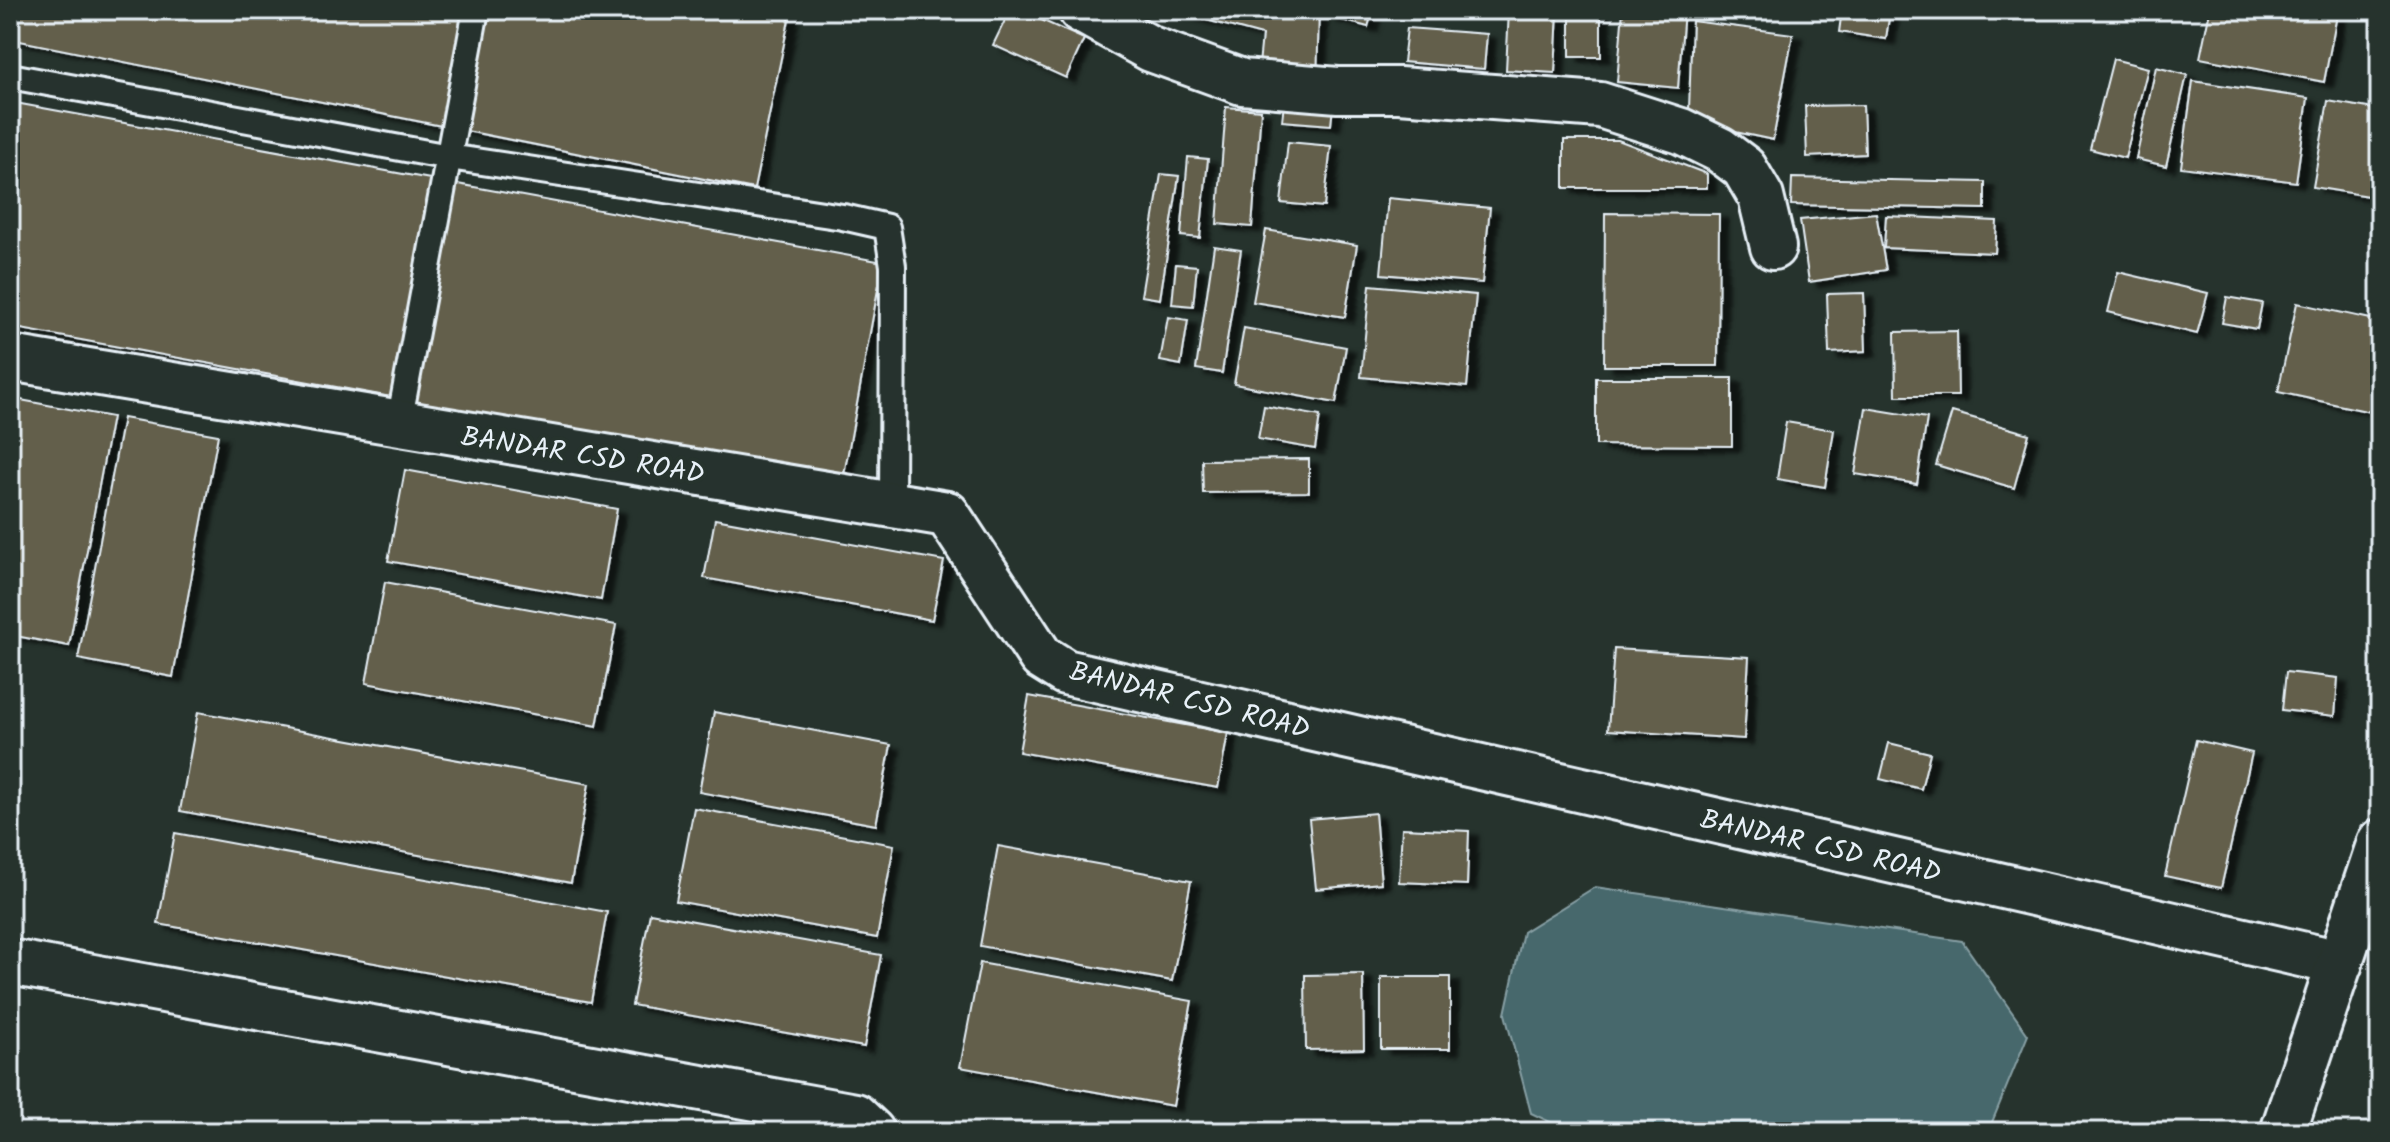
<svg xmlns="http://www.w3.org/2000/svg" width="2390" height="1142" viewBox="0 0 2390 1142" font-family="Kalam,sans-serif">
  <style>
    .water { fill: #46686c; stroke: #879fa4; stroke-width: 2 }
    .building { fill: #635f4c; stroke: #e8f1f8; stroke-width: 2; filter: url(#shadow) }
    .lines { fill: none; stroke-linecap: round; stroke-linejoin: round }
    .lane-casing { stroke: #e8f1f8; stroke-width: 30 }
    .street-casing { stroke: #e8f1f8; stroke-width: 50 }
    .secondary-casing { stroke: #e8f1f8; stroke-width: 50 }
    .lane { stroke: #26332d; stroke-width: 24 }
    .street { stroke: #26332d; stroke-width: 44 }
    .secondary { stroke: #26332d; stroke-width: 44 }
    .labels { text-anchor: middle; stroke-width: 8; stroke-linejoin: round; paint-order: stroke }
    .street-label { font-size: 28px; fill: #e8f1f8; stroke: #26332d }
  </style>
  <defs>
    <filter id="shadow"><feDropShadow dx="9" dy="5" stdDeviation="2" flood-color="#0009"/></filter>
  </defs>
  <rect width="100%" height="100%" fill="#26332d"/>
  <filter id="ink" filterUnits="userSpaceOnUse"><feTurbulence type="fractalNoise" baseFrequency=".0125" numOctaves="2"/><feDisplacementMap in="SourceGraphic" scale="16" xChannelSelector="R" yChannelSelector="G"/><feConvolveMatrix kernelMatrix="1 2 1 2 8 2 1 2 1" color-interpolation-filters="sRGB"/></filter>
  <g filter="url(#ink)">
    <path class="water" d="M1595 887 1962 941 2028 1035 1988 1132H1571L1531 1113 1505 1014 1523 932Z"/>
    <path class="building" d="M10 10H791L754 189 10 39Z
      M1010 10H1019L1084 39 1066 78 993 45Z
      M1169 10H1319L1317 83 1258 75 1262 35Z
      M1329 10H1373L1368 27 1327 16Z
      M1509 10H1558L1555 73 1506 70Z
      M1570 10H1601V57H1570Z
      M1623 10H1684L1678 88 1617 82Z
      M1842 10 1890 11 1886 39 1839 32Z
      M2210 10H2338L2324 82 2200 58Z
      M1692 21 1793 34 1773 140 1726 130 1689 110Z
      M1407 28 1487 34 1484 69 1403 62Z
      M2113 59 2148 68 2125 158 2090 149Z
      M2156 67 2187 75 2166 166 2136 159Z
      M2193 81 2308 98 2296 182 2181 167Z
      M2328 101 2380 110V198L2313 187Z
      M10 102 883 262 843 480 10 327Z
      M1284 103 1333 107 1331 125 1282 121Z
      M1863 105 1865 154 1807 157 1805 106Z
      M1226 107 1261 110 1252 227 1217 224Z
      M1564 140H1618L1707 174V188H1564Z
      M1288 142 1331 146 1324 207 1281 203Z
      M1188 157 1208 159 1200 238 1181 236Z
      M1161 174 1179 176 1160 299 1141 296Z
      M1792 178 1985 182V209L1791 205Z
      M1388 198 1490 208 1482 283 1381 274Z
      M1605 213 1719 214 1718 366H1604Z
      M1876 213 1886 270 1809 282 1800 220Z
      M1886 216 1997 221 1995 253 1884 248Z
      M1266 230 1357 245 1345 317 1253 302Z
      M1214 246 1241 250 1222 373 1196 369Z
      M1176 264 1197 266 1193 306 1172 304Z
      M2118 272 2208 293 2197 334 2108 312Z
      M1370 285 1476 295 1467 387 1361 377Z
      M1864 293 1866 351 1829 353 1827 294Z
      M2227 297 2262 303 2257 329 2222 323Z
      M2297 303 2380 321V414L2278 392Z
      M1168 317 1188 320 1181 365 1160 361Z
      M1244 328 1346 347 1336 403 1234 384Z
      M1957 331 1958 396H1896L1895 332Z
      M1596 378H1732V446L1596 445Z
      M10 398 112 417 69 646 10 635Z
      M1264 406 1320 416 1315 449 1258 439Z
      M1866 408 1927 418 1917 484 1855 474Z
      M1952 412 2029 434 2014 488 1936 465Z
      M123 418 218 435 173 677 78 659Z
      M1786 422 1834 430 1825 487 1777 479Z
      M1309 459V492L1203 493 1202 460Z
      M405 470 617 509 601 600 388 561Z
      M715 519 944 561 932 620 704 578Z
      M385 582 616 625 597 726 366 683Z
      M1614 649 1749 657 1744 739 1608 730Z
      M2286 672 2338 678 2335 716 2282 710Z
      M1029 696 1228 733 1218 788 1019 752Z
      M198 712 589 784 571 883 180 811Z
      M714 712 891 745 876 825 699 792Z
      M2196 740 2252 753 2221 888 2165 876Z
      M1889 743 1930 753 1921 789 1880 779Z
      M694 808 894 845 877 938 676 901Z
      M1375 813 1381 883 1316 889 1309 819Z
      M1402 828 1469 831 1467 885 1399 882Z
      M175 833 607 912 591 1002 158 924Z
      M998 846 1191 881 1172 981 980 946Z
      M650 913 881 955 864 1047 632 1005Z
      M980 963 1192 1001 1173 1106 960 1067Z
      M1363 974 1364 1049 1306 1050 1305 975Z
      M1381 977H1450V1049H1381Z"/>
    <g class="lines">
      <g class="lane-casing">
        <path id="lane" d="M10 76 449 157 843 217 887 227 893 266 892 505
          M399 423 476 10"/>
      </g>
      <g class="street-casing">
        <path id="street" d="M1081 10 1151 49 1242 82 1338 90H1399L1600 105 1681 131 1720 150 1744 168 1761 197 1773 247
          M10 358 947 514 1041 657 1065 672 2340 963
          M10 962 855 1116 872 1132"/>
      </g>
      <g class="secondary-casing">
        <path id="secondary" d="M2283 1132 2380 842"/>
      </g>
      <use href="#lane" class="lane"/>
      <use href="#street" class="street"/>
      <use href="#secondary" class="secondary"/>
    </g>
  </g>
  <g class="labels">
    <g class="street-label">
      <text transform="translate(583 454) rotate(9)" y="10">BANDAR CSD ROAD</text>
      <text transform="translate(1190 699) rotate(14)" y="10">BANDAR CSD ROAD</text>
      <text transform="translate(1821 845) rotate(13)" y="10">BANDAR CSD ROAD</text>
    </g>
  </g>
  <rect width="2390" height="1142" fill="none" stroke="#26332d" stroke-width="40"/>
  <rect x="20" y="20" width="2350" height="1102" fill="none" stroke="#e8f1f8" stroke-width="3" filter="url(#ink)"/>
</svg>
